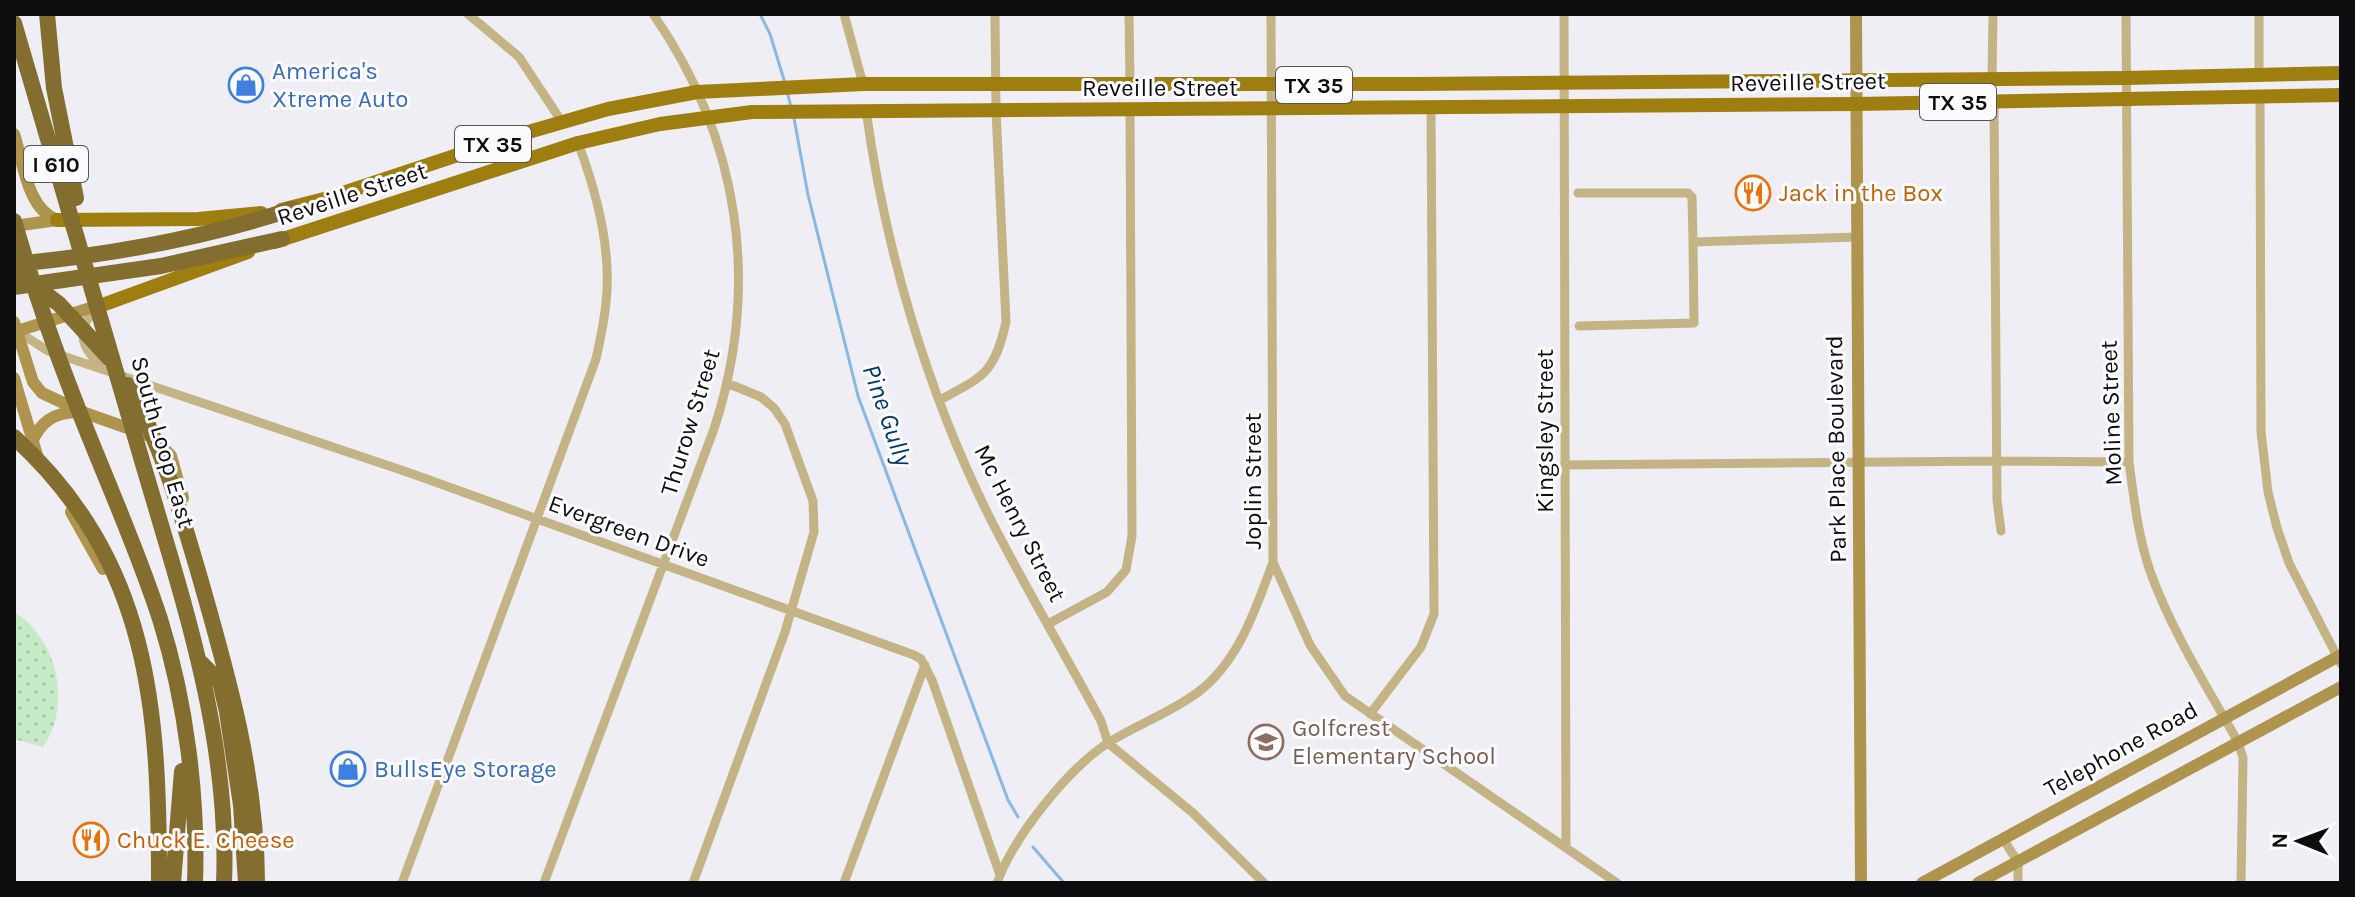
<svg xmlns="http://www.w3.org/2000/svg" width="2355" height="897" viewBox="0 0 2355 897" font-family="Karla,sans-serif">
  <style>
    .grass { fill: url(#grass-dots) }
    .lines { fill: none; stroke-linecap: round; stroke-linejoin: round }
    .stream { stroke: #88b9e5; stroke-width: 3 }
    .minor { stroke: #c4b385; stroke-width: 9 }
    .secondary { stroke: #ae944d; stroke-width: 12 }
    .primary { stroke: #9e7e0e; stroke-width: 14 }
    .motorway { stroke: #836e30; stroke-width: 16 }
    .labels { text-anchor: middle; stroke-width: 6; stroke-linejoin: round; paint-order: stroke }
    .shield { fill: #fcfcfe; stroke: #555557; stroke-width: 2 }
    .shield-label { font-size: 22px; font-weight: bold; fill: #0d0d0f }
    .shop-label { font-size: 24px; fill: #366cbe; stroke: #fcfcfe; text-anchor: start }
    .street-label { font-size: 24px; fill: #0d0d0f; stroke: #fcfcfe }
    .food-label { font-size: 24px; fill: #c56008; stroke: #fcfcfe; text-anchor: start }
    .education-label { font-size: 24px; fill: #785e54; stroke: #fcfcfe; text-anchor: start }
    .water-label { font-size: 26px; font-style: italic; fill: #003b64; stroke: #fcfcfe }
  </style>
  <defs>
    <pattern id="grass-dots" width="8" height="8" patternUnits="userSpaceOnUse" patternTransform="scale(2)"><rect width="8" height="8" fill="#c6eac6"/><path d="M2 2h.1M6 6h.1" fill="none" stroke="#a9c8a9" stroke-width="1.8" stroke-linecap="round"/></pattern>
  </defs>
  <rect width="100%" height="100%" fill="#eeeef4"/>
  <path class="grass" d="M14 612C58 639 72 705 43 747L14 739Z"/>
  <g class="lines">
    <path class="stream" d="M760 14 770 34 785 83
      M787 91 791 107
      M794 118 808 195 858 396 1008 800 1018 817
      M1033 847 1064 883"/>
    <path class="minor" d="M468 14 519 57 562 122
      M844 14 863 84
      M1129 14 1130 85
      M1271 14 1273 562 1310 645 1345 696 1617 883
      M1564 14 1566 848
      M2126 14 2129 462C2134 499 2138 536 2150 571 2171 630 2207 687 2238 742L2243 758 2241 883
      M2259 14V75
      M1992 79 1993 14
      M2260 97 2261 432 2268 492 2277 528 2289 563 2341 664
      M1994 102 1997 500 2001 531
      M866 110C885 249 927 392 990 518 1025 587 1065 654 1101 721L1108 743 1193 813 1264 883
      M1578 193H1688L1692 197 1693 242
      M98 308C75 327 80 346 100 365
      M1579 326 1694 323 1693 242 1857 237
      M17 331 48 351 410 473 914 655 921 659 932 680 1000 875
      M940 400C984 376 994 374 1006 322L996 111 995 14
      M1564 465 1996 461 2129 462
      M1048 624 1107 592 1126 570 1132 536 1130 110
      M1370 714 1421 647 1434 614 1431 108
      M2003 839 2018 862V883
      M402 883 596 359C600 341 604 322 606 303 612 249 597 193 578 143
      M544 883 714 429C761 285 740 139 653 14
      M693 883 785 632 814 532 813 501 785 424 774 408 761 397 727 383
      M844 883 925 665
      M997 883C1014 836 1069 767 1111 741 1139 724 1171 712 1197 693 1239 662 1256 608 1273 562"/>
    <path class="secondary" d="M1856 14 1861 883
      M14 134C23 161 27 209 57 220
      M14 226 57 220
      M14 322 33 382 42 393 85 413 153 437 171 456 183 498
      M14 332 103 304
      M14 378 37 455
      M31 444C40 422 54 412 78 412
      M71 512 103 569
      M1922 883 2341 655
      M1978 883 2341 687"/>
    <path class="primary" d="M281 210 328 198 518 135 608 109 697 92 863 84H1417L2127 78 2341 73
      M57 220 198 219 261 213
      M274 242 578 143 660 124 752 112 1857 104 2341 95
      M105 304 248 252"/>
    <path class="motorway" d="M47 14 54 88 76 198
      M14 23C57 169 100 316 143 464 183 601 230 738 224 883
      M14 221C31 279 50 337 72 393 101 469 135 542 160 619 186 702 198 797 195 883
      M16 264C110 255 202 239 292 209
      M14 270 59 304 110 359
      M14 287 161 266 282 239
      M128 385C162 445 181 513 200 578 229 679 257 778 257 883
      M14 437C151 562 159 710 159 883
      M201 663 220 682 227 712 241 805 246 883
      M173 883 182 771"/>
  </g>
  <defs>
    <g id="shop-ring" transform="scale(1.8)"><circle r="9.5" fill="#fcfcfe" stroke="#3f7fe0" stroke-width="1.5"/><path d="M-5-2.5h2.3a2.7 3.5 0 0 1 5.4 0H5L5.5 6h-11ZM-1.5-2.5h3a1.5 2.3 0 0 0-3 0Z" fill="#3f7fe0"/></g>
    <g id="restaurant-ring" transform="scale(1.8)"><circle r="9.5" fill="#fcfcfe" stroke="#e8710a" stroke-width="1.5"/><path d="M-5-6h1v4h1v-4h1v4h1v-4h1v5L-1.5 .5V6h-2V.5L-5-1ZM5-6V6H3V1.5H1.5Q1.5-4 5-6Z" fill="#e8710a"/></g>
    <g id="school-ring" transform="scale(1.8)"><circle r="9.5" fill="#fcfcfe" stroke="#8d6e63" stroke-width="1.5"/><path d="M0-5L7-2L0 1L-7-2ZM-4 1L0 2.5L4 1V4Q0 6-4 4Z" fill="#8d6e63"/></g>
  </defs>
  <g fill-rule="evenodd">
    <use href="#shop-ring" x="246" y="85"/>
    <use href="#restaurant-ring" x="1753" y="193"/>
    <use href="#school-ring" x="1266" y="742"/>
    <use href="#shop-ring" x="348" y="769"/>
    <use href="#restaurant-ring" x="91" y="840"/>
  </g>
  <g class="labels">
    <g class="shield">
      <rect x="1276" y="67" width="76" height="36" rx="6"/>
      <rect x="1920" y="84" width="76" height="36" rx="6"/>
      <rect x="455" y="126" width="76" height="36" rx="6"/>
      <rect x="24" y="146" width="64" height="36" rx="6"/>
    </g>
    <g class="shield-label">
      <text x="1314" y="93">TX 35</text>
      <text x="1958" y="110">TX 35</text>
      <text x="493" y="152">TX 35</text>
      <text x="56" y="172">I 610</text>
    </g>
    <g class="shop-label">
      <text x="272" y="79">America's<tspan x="272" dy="28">Xtreme Auto</tspan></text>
      <text x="374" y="777">BullsEye Storage</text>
    </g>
    <g class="street-label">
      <text transform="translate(1808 82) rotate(-1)" y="8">Reveille Street</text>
      <text x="1160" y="96">Reveille Street</text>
      <text transform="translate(352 194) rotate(-18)" y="8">Reveille Street</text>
      <text transform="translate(2111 413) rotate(-92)" y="8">Moline Street</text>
      <text transform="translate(690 422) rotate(-73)" y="8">Thurow Street</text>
      <text transform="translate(1545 431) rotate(-90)" y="8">Kingsley Street</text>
      <text transform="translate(163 442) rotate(74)" y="8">South Loop East</text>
      <text transform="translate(1836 449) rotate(-91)" y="8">Park Place Boulevard</text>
      <text transform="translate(1253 481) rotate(-90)" y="8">Joplin Street</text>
      <text transform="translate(1020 523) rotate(63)" y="8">Mc Henry Street</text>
      <text transform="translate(629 531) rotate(20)" y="8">Evergreen Drive</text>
      <text transform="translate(2121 749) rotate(-29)" y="8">Telephone Road</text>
    </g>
    <g class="food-label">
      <text x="1779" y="201">Jack in the Box</text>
      <text x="117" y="848">Chuck E. Cheese</text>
    </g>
    <g class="education-label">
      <text x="1292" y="736">Golfcrest<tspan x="1292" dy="28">Elementary School</tspan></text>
    </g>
    <g class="water-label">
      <text transform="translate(888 415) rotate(71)" y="9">Pine Gully</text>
    </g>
  </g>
  <rect width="2355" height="897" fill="none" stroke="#0d0d0f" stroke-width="32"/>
  <g transform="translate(2299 841) rotate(271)" stroke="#fcfcfe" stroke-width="6" paint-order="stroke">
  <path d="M0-6L14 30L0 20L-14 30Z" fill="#0d0d0f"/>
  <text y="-12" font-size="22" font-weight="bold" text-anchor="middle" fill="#0d0d0f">N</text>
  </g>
</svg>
